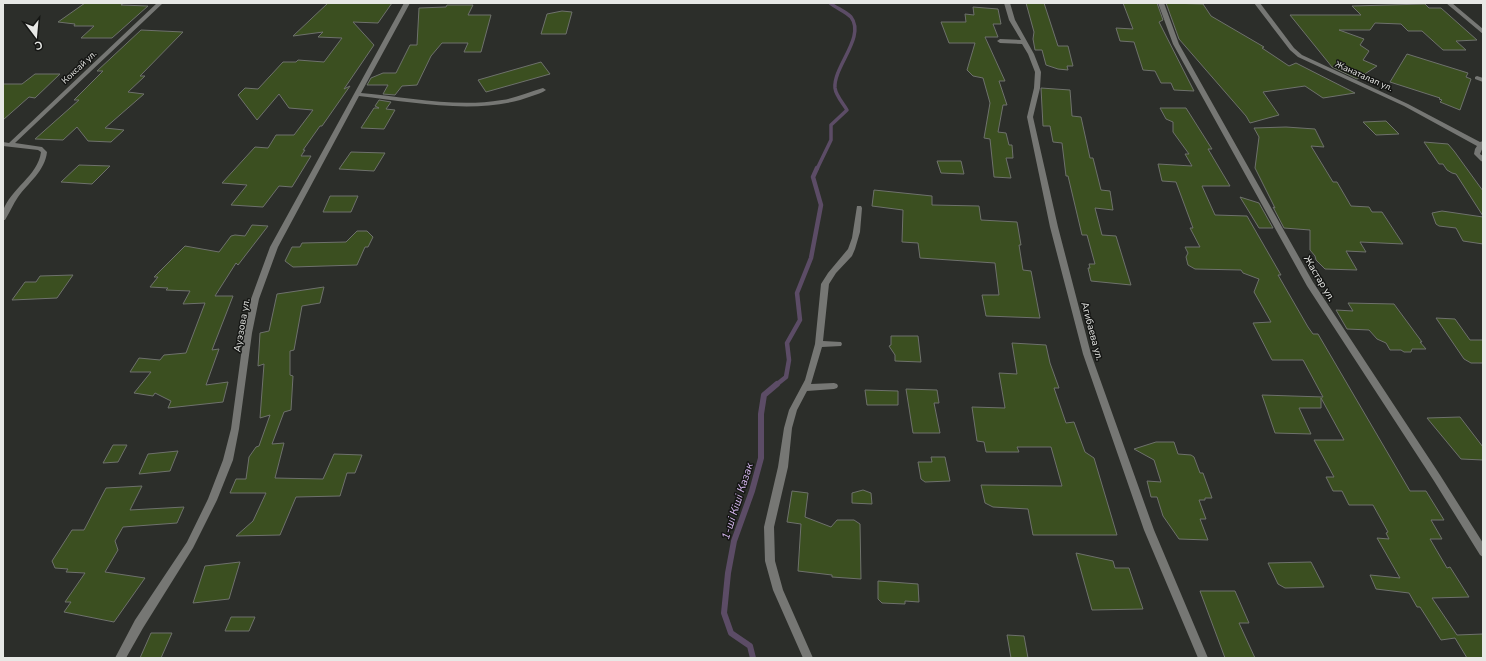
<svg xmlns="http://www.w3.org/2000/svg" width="1486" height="661" viewBox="0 0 1486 661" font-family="'Nunito Sans',sans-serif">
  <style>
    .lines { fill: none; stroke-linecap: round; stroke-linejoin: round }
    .stream-far2 { stroke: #5c4c66; stroke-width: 3.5 }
    .stream-far1 { stroke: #5c4c66; stroke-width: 4.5 }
    .stream { stroke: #5c4c66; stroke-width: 6 }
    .building { fill: #3b4f20; stroke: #6e716c }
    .minor { fill: #767774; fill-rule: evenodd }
    .labels { text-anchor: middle; stroke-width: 3; stroke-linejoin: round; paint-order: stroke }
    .far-street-label { font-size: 9px; fill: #e7e8e5; stroke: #151614 }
    .street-label { font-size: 10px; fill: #e7e8e5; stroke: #151614 }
    .water-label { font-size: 11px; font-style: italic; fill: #dbbcf5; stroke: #151614 }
  </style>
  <rect width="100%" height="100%" fill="#2c2e2a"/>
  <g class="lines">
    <path class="stream-far2" d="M817 169 831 140V125L847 110C843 103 836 96 835 88 833 67 866 37 851 17 845 11 836 8 830 3"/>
    <path class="stream-far1" d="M776 385 786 377 789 360 787 343 800 320 797 293 811 258 821 205 813 177 817 168"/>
    <path class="stream" d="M753 658 750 646 731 633 724 613 728 573 734 541 752 491 761 458V414L764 395 777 384"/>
  </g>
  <path class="building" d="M85 3H124L121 5 148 6 112 38H81L94 26H74L75 24 58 22Z
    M328 3H392L378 23 353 22 374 45 344 89 350 86 322 126H320L303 150H305L301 156H311L292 187 279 186 263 207 231 205 247 185 222 183 255 147 268 148 276 135H294L313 110 289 108 279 94 257 120 238 95 245 88 258 89 283 62H296L298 60 324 62 342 38 318 37 323 32 293 36Z
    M1026 3H1044L1058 46H1068L1073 66H1067L1068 70 1058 69 1046 65 1042 50H1035L1033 39 1034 32Z
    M1123 3H1157L1163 20 1159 22 1194 91 1174 90 1171 83H1161L1155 71 1143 70 1134 42 1120 41 1116 28 1133 29Z
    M1166 3 1203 4 1211 16 1264 47 1262 48 1289 66 1296 63 1355 93 1323 98 1305 86 1263 92 1279 115 1250 123 1246 116 1179 39Z
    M1425 4 1429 8H1441L1477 40 1456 41 1466 50H1443L1422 31H1408L1401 24 1375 23 1370 30H1339L1364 39 1360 45 1369 51 1363 60 1377 66 1357 79 1332 67 1290 15H1361L1352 6Z
    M447 5H473L468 15H491L481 52H464L468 43H442L431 56 417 85 402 86 395 95 383 94 388 85H367L371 78 383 73H396L410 45H417L419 8 446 7Z
    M973 7 998 9 1001 24H993L998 37H985L1005 81H999L1007 105H1003L998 132 1006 133 1009 145H1012L1013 158H1006L1011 178 994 177 990 139 984 138 990 103 983 78 973 76 967 70 975 43H949L941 22H966L965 14 974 15Z
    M562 11 572 12 566 34H541L547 14Z
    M141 30 183 32 140 76H145L128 92 144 94 105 128 124 130 111 142 88 141 77 127 63 140 35 139 79 100H74L103 71H97Z
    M1407 54 1468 73 1466 77 1471 79 1460 110 1440 102 1442 100 1439 99 1440 98 1390 82Z
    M541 62 550 74 486 92 478 80Z
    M35 74H60L35 98 29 97 3 120V84H22Z
    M1041 88 1070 90 1072 116 1081 117 1090 158H1093L1101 190 1110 191 1113 210 1095 208 1102 235 1116 236 1131 285 1091 281 1088 268H1090L1089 264H1095L1087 235H1082L1068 176H1066L1062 143 1053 142 1050 126H1043Z
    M379 100 391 102 386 109 395 110 384 129 361 128 374 108H379L375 106Z
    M1160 108H1186L1212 149H1208L1230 186H1202L1215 215 1247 216 1281 275H1278L1308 327 1313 334H1318L1410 491H1426L1444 520H1431L1442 539H1430L1447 568 1450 567 1469 597 1432 598 1457 635 1483 634V658H1467L1455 638 1441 640 1420 607H1417L1409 593 1376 589 1370 575 1400 578 1377 538 1389 539 1386 533 1388 532 1373 505H1349L1342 491H1333L1326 477H1334L1314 440H1344L1321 398V408H1299L1311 434 1275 433 1262 395 1323 397 1303 360H1272L1253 323 1271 322 1254 292 1259 279 1243 273 1241 270 1195 269 1188 265 1186 257 1188 253 1185 247H1200L1190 228H1193L1176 182 1162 181 1158 164 1192 166 1185 154H1189L1173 132V122L1166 119Z
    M1386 121 1399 134 1376 135 1363 122Z
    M1286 127 1315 129 1324 147 1311 146 1333 182H1337L1351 206 1369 207 1372 212H1382L1403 244 1360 242 1366 252 1346 251 1357 270 1325 269 1316 260 1315 256 1310 250V230L1284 228 1273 207 1275 208 1255 168 1259 137 1254 128Z
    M1424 142 1448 144 1454 151 1483 191V216L1456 174 1452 173 1447 170 1443 164H1439Z
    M351 152 385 153 374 171 339 169Z
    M937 161H961L964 174 941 173Z
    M79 165 110 166 92 184 61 182Z
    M874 190 932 196V205L979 206 981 220 1017 222 1021 245H1019L1023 270 1031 271 1040 318 986 316 982 295H999L995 263 920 258 918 243 902 242 903 210 872 206Z
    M330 196H358L351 212H323Z
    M1240 197 1259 203 1273 228H1259Z
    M1442 211 1483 217V244L1463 241 1456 228 1439 226 1436 224 1432 213Z
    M252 225 268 226 238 265 236 263 215 296H233L212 350 219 349 206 385 228 382 223 402 168 408 171 401 155 393 153 396 134 393 151 372H130L139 358 160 360 164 355 186 353 205 303 183 304 190 291 166 290 168 288 150 287 158 277H154L185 246 219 252 231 236 235 235 245 236Z
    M357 231H367L373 237 368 247H365L357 265 293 267 285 261 292 247H300L302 243 346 242Z
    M73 275 57 298 12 300 25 282H36L40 276Z
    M324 287 320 303 302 306 294 350 290 351V375L293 376 291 410 284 412 272 444 284 443 275 478 323 479 334 454 362 455 355 473H347L340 496 296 497 280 535 236 536 253 521 266 493H230L236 479H246L249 457 256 447 259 446 270 415 260 418 264 364 258 366 260 333 269 331 277 294Z
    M1348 303 1394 304 1422 342H1420L1426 349H1412L1411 352H1404L1401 350H1390L1386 343 1377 339 1369 330 1347 329 1336 310 1353 311Z
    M1436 318 1455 319 1470 340H1483V363H1471L1464 359Z
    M891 336H918L921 362 895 361V355L889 346 891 345Z
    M1012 343 1046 345 1050 363 1059 388H1054L1066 423 1074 422 1085 452 1094 458 1117 535H1033L1028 509 993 507 985 503 981 485 1062 486 1051 447H1017L1019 452H986L984 442 977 441 972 407 1005 408 999 373 1017 374Z
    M906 389 937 390 939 403H934L940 433H913Z
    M865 390 898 391V405H867Z
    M1460 417 1483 447V460L1461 459 1427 418Z
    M1156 442H1174L1178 454 1191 455 1194 457 1200 473H1203L1212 498H1205V500H1199L1206 519H1200L1208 540 1179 539 1163 516 1157 497H1151L1147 481 1161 482 1154 460 1134 449Z
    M113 445H127L118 462 103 463Z
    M178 451 170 471 139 474 148 454Z
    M931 457H945L950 481 925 482 921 479 918 462H932Z
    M142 486 130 510 184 507 177 523 123 527 115 541 118 550 105 572 145 578 114 622 64 612 71 602H65L85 573 66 572 68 569 55 568 52 561 72 530H84L106 488Z
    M863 490 871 493 872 504 852 503V493Z
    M792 491 808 493 805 517 831 527 837 520H854L860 524 861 579 832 577V575L798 571 801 524 787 522Z
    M1076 553 1113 561 1115 568H1129L1143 609 1092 610Z
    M240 562 229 599 193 603 205 566Z
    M1311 562 1324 587 1285 588 1278 584 1268 563Z
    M878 581 918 584 919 602 905 601V604L882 603 878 599Z
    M1200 591H1235L1249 623H1239L1255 658H1225Z
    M231 617H255L249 631H225Z
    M151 633H172L161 658H140Z
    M1007 635 1024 636 1028 658H1011Z"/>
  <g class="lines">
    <path class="minor" d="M157 3H163L15 143 42 147 47 152C45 171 28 183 18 197 13 204 10 212 5 220H3C3 217 2 214 3 211 10 189 38 176 41 152L38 150 3 146V142L9 143Z
      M404 3H410L361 93C407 97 456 108 502 100 516 98 529 92 543 88L546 90C542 93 537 94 532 96 480 116 413 102 359 96L278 247 259 299 252 333 239 429 233 460 217 500 193 548 143 628 126 658H115L135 620 187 542 208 499 223 460 231 429 244 333 251 299 270 247Z
      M1004 3H1010L1015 20 1034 54 1041 72 1040 88 1033 117 1058 227 1091 354 1154 530 1208 658H1198L1144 530 1083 354 1050 227 1027 117 1034 88 1035 72 1028 54 1022 44 1000 43 997 41 1000 39 1021 40 1009 20Z
      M1158 3H1164L1179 44 1313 282 1440 475 1483 543V557L1480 555 1434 481 1307 286 1173 44Z
      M1254 3H1260L1294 48 1302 55 1408 104 1480 142 1483 141V147L1480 154 1483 156V162L1481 161 1474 154 1475 149 1477 146 1404 106 1298 57 1290 50Z
      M1446 3H1452L1483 29V34Z
      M1477 76 1483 78V82L1475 79V77Z
      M857 206H861L862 208 860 232 855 249 852 256 836 273 829 284 823 341 841 342 842 344 841 346 822 347 811 384 834 383 837 384 838 386 837 388 834 389 807 391 797 410 792 428 788 467 774 527 775 561 783 590 813 658H803L773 590 765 561 764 527 778 467 784 428 789 410 805 380 815 344 821 284 828 273 848 249 852 238Z"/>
  </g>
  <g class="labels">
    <g class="far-street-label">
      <text transform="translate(79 67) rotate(-43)" y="3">Коксай ул.</text>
      <text transform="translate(1364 76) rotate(24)" y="3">Жанаталап ул.</text>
    </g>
    <g class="street-label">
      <text transform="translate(1320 278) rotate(59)" y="4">Жастар ул.</text>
      <text transform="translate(241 325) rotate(-80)" y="4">Ауэзова ул.</text>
      <text transform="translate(1093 331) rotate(75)" y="4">Агибаева ул.</text>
    </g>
    <g class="water-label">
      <text transform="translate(737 501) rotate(-72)" y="4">1-ші Кіші Казак</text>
    </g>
  </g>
  <rect width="1486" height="661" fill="none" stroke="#e7e8e5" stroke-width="8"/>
  <g transform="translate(36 36) rotate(164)" stroke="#151614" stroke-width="3" paint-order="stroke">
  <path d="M0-3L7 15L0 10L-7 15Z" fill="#e7e8e5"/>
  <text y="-6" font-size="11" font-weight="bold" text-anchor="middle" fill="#e7e8e5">С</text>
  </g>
</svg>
